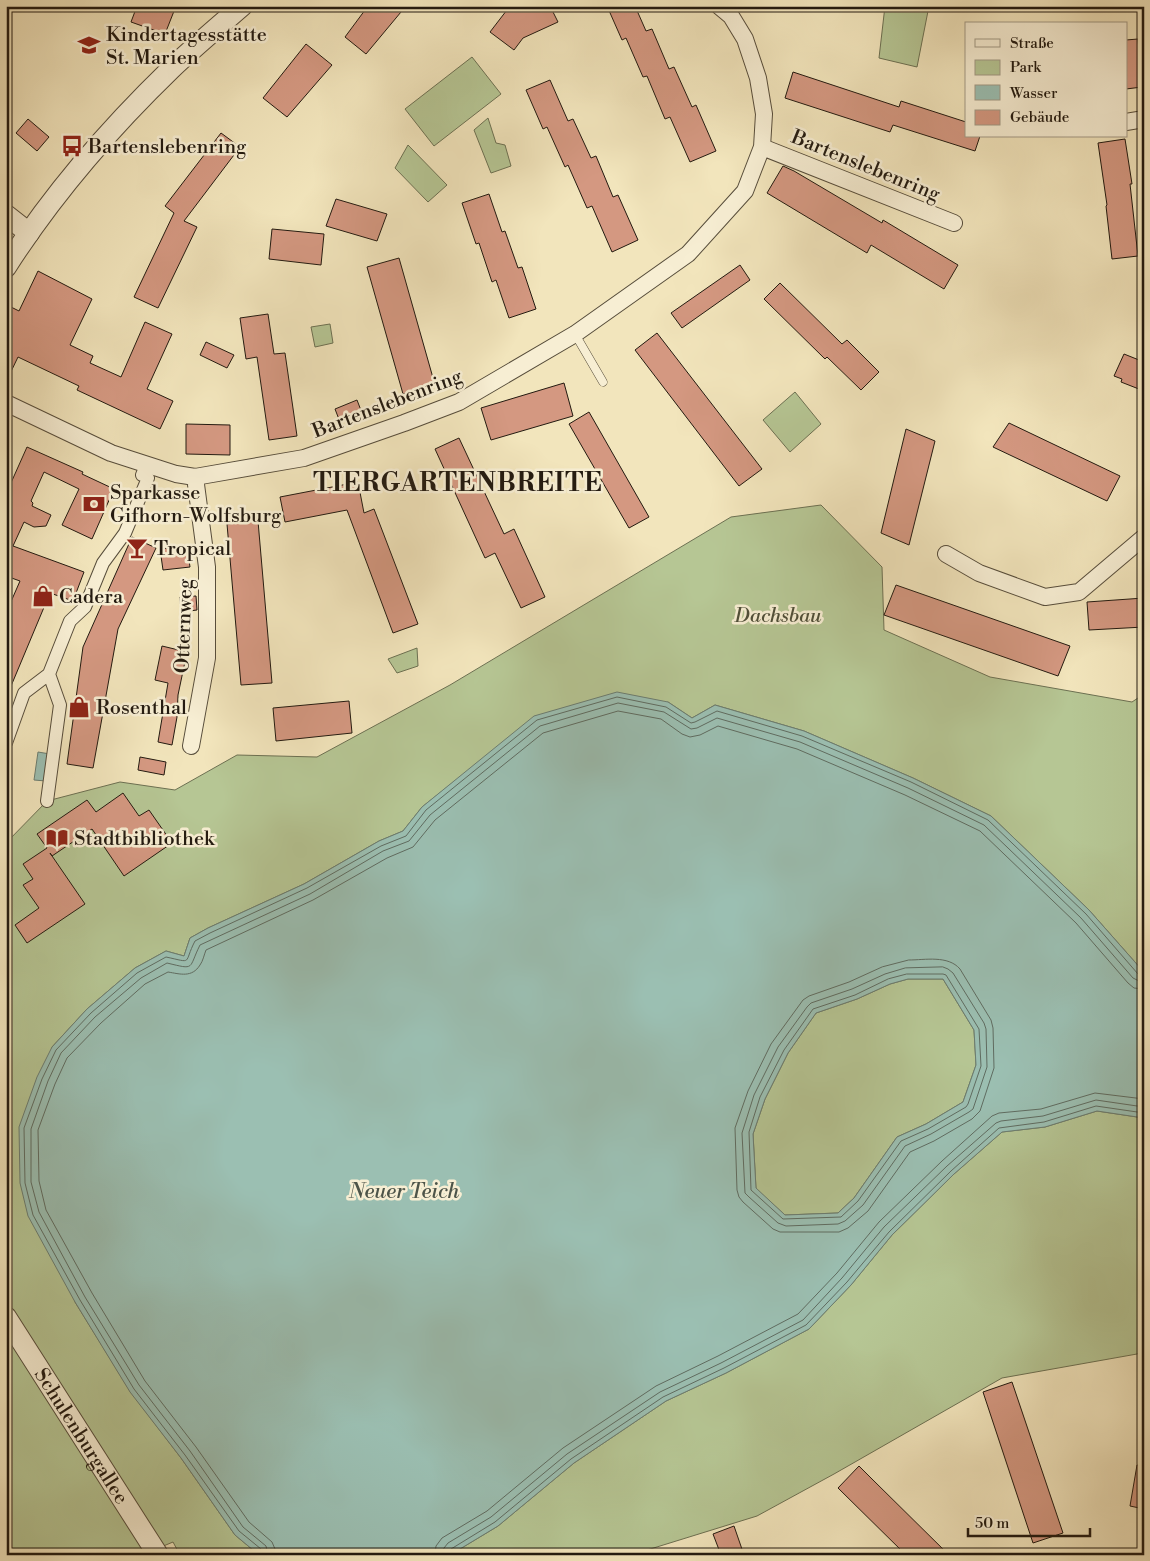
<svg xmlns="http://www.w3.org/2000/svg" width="1150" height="1561" viewBox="0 0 1150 1561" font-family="'Libre Bodoni',serif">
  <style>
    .green { fill: #b6c694; stroke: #6c7052 }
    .water { fill: #9bbfb2; stroke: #6b7d71; fill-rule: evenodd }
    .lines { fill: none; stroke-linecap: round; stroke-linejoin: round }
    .shore { stroke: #5f6c61; stroke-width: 1 }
    .building { fill: #d49881; stroke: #231a10 }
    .service-casing { stroke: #574d3b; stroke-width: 9 }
    .pedestrian-casing { stroke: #574d3b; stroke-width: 14 }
    .minor-casing { stroke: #574d3b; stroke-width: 18 }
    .tertiary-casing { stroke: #574d3b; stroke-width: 22 }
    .service { stroke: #f7eed3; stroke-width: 8 }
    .pedestrian { stroke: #f7eed3; stroke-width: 12 }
    .minor { stroke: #f7eed3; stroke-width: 16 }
    .tertiary { stroke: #f7eed3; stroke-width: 20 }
    .labels { text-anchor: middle; stroke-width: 5; stroke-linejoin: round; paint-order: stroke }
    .poi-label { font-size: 20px; fill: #231a10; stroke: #f7eed3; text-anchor: start }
    .street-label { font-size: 20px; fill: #231a10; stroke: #f7eed3 }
    .park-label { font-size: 20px; font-style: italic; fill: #4f4e38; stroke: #f7eed3 }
    .water-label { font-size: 21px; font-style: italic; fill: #4d5449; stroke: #f7eed3 }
    .district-label { font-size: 25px; font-weight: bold; letter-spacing: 1px; fill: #231a10; stroke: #f7eed3 }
  </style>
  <rect width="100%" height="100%" fill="#f2e5bc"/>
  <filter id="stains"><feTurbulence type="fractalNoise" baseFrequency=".004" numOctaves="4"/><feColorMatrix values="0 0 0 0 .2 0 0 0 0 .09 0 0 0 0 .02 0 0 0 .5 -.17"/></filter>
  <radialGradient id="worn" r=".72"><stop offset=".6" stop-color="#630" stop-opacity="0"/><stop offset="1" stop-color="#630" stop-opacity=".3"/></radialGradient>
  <path class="green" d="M885 6H929L917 67 879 58Z
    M472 57 501 94 434 146 405 109Z
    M488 118 496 143 505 145 511 166 491 173 474 130Z
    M408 145 447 185 428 202 395 168Z
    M330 324 333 343 315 347 311 327Z
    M795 392 821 424 790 452 763 420Z
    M821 505 882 567 884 630 990 677 1132 702 1144 694V975L1142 970 1089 910 991 816 913 778 804 731 715 705 692 718 668 702 456 780 422 807 403 831 379 841 304 884 208 928 190 938 184 956 166 951 135 968 87 1009 52 1047 75 1302 130 1391 181 1458 235 1535 259 1555H180L173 1542 142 1555H6V843L47 801 120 782 175 790 237 755 317 757 450 685 731 517Z
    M417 648 418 666 397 673 388 659Z
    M908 979H943L974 1030 976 1065 963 1102 926 1124 897 1137 854 1198 838 1213 785 1215 756 1189 753 1134 765 1099 788 1053 816 1013 857 999 890 984Z
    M1097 1111 1144 1118V1351L1137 1354 1002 1378 834 1474 757 1516 631 1555H450L498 1526 574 1463 666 1401 726 1373 809 1329 851 1285 892 1235 954 1174 1002 1132 1045 1127Z"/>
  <path class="water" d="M617 692 668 702 692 718 715 705 804 731 913 778 991 816 1089 910 1142 970 1144 975V1118L1097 1111 1045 1127 1002 1132 954 1174 892 1235 851 1285 809 1329 726 1373 666 1401 574 1463 498 1526 450 1555H259L235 1535 181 1458 130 1392 75 1302 28 1216 20 1183 19 1127 37 1077 52 1047 87 1009 135 968 166 951 184 956 190 938 208 928 304 884 379 841 403 831 422 807 534 716ZM908 979H943L974 1030 976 1065 963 1102 926 1124 897 1137 854 1198 838 1213 785 1215 756 1188 753 1134 765 1099 788 1053 816 1013 857 999 890 984Z
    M38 752 50 754 46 781 34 780Z"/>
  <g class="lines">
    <path class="shore" d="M909 960C925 960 948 955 960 969L991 1020 993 1028 994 1068 980 1111 972 1119 934 1141 910 1152 868 1211 848 1228 839 1232H780L773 1229 743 1202 739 1197 737 1190 735 1128 748 1091 771 1044 803 1000 809 996 849 982 882 967Z
      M943 967 948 969 953 973 984 1023 986 1029 987 1067 973 1109 969 1112 931 1134 905 1146 863 1205 845 1221 838 1224 786 1226 778 1223 749 1197 745 1193 742 1133 754 1095 778 1047 807 1007 811 1003 852 989 885 974 905 968Z
      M907 974H943L946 975 979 1029 981 1066 968 1104 966 1107 928 1129 901 1141 858 1201 841 1217 783 1219 751 1190 749 1132 760 1097 784 1050 813 1009 855 995 888 979Z
      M262 1555 261 1549 239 1531 185 1455 134 1389 80 1300 33 1215 25 1183 24 1128 42 1079 56 1050 91 1013 137 973 166 957C194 963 183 964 195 941L210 933 307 888 381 846 406 836 426 810 537 720 617 697 666 707 691 723 695 722 717 711 802 736 911 782 988 820 1086 914 1138 974 1144 975
      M268 1555 266 1546 243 1527 190 1451 139 1385 85 1297 39 1212 31 1182V1129L48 1081 61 1053 95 1017 141 978 167 963C196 970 188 969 200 945L310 894 383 851 409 841 430 815 540 726 618 703 664 712 691 729 697 728 717 718 800 742 908 788 984 825 1081 918 1133 978 1139 981 1144 982
      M276 1555 275 1549 272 1542 249 1522 196 1447 145 1381 92 1293 46 1210 39 1181 38 1130 55 1084 67 1058 101 1023 145 984 168 972C180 974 192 978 200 965 203 961 204 955 206 950L313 900 387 858 413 847 435 820 543 733 618 711 661 719 682 734 690 737 700 735 718 726 797 749 905 795 980 831 1076 923 1128 983 1134 988 1144 989
      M435 1555 436 1546 442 1538 487 1511 563 1448 656 1386 718 1356 798 1314 837 1273 879 1222 942 1161 992 1116 999 1113 1041 1109 1095 1093 1144 1099
      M442 1555 444 1548 448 1543 491 1517 567 1454 660 1392 721 1363 803 1320 842 1278 884 1227 947 1166 996 1123 1001 1121 1043 1116 1096 1100 1144 1107
      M449 1555 451 1549 495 1522 571 1459 663 1397 724 1368 806 1325 847 1282 889 1232 951 1171 999 1128 1044 1122 1096 1106 1144 1113"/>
  </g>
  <path class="building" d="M137 6H176L165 34 131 22Z
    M368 6H406L366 54 345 37Z
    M510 6H550L558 22 523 38 514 50 490 32Z
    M607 6H635L646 31 652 29 669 69 674 67 692 107 696 105 716 151 690 162 670 117 665 119 647 76 643 77 626 38 622 40Z
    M1138 39 1142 87 1126 89V40Z
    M306 44 332 65 287 117 263 98Z
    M793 72 899 107 901 101 966 122V136H980L975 151 893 125 890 132 785 98Z
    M550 80 568 121 573 119 591 158 596 156 613 197 618 195 638 240 612 252 592 206 587 208 568 165 565 167 547 127 543 129 526 90Z
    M28 119 49 137 37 151 16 133Z
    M221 133 240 147 184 221 197 227 158 308 134 297 174 213 165 206Z
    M1125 139 1132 184H1130L1138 256 1112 259 1106 206 1107 205 1098 143Z
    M783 166 794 171 882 223 883 220 958 265 944 289 871 245 867 253 767 193Z
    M489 194 502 232 505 231 518 268 522 267 536 309 509 318 496 280 492 282 479 243 476 244 462 203Z
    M336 199 387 214 377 241 326 226Z
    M272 229 324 234 321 265 269 259Z
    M399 258 435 385 403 394 367 267Z
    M740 265 750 280 682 328 671 313Z
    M38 271 92 299 70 345 93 356 90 363 121 377 145 322 172 334 147 389 173 401 160 429 77 390 79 386 18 357 6 382V317L11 307 19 311Z
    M780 283 842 344 847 340 879 372 861 390 827 357 825 359 764 299Z
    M268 314 274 354 285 353 297 436 269 440 257 357 246 359 240 318Z
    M657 333 762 469 739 486 635 350Z
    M206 342 234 355 227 368 200 355Z
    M1124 354 1144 362V391L1121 382 1122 379 1114 376Z
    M564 383 573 416 491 440 481 408Z
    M357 400 362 413 340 422 335 409Z
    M589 412 649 517 629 528 569 424Z
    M1009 423 1120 476 1107 501 993 447Z
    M186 424 230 425V455L186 454Z
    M906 429 935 441 909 545 881 533Z
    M459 438 504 534 514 529 545 597 521 608 495 553 485 558 435 449Z
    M27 447 83 472 82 474 114 489 92 539 62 525 79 489 44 472 31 501 33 503 32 506 51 515 46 526 34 527 24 522 13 546 84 572 73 601 50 593 6 698V613L20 581 6 576V494Z
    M358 482 364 513 374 509 418 624 393 633 347 510 285 522 280 497Z
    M258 521 272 683 241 685 227 524Z
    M132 537 156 548 118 629 93 768 67 764 83 647Z
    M187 546 190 567 163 570 160 549Z
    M896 585 1070 646 1058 676 884 615Z
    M196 596 197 610 181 612 180 597Z
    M1144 598V627L1089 630 1087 602Z
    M162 646 187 652 178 695 177 717 172 745 158 742 168 683 155 680Z
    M349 701 352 733 276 741 273 708Z
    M140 757 166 762 164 775 138 770Z
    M123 793 139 816 149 810 172 843 124 876 92 829 52 856 50 853 85 904 27 943 15 925 39 908 23 885 33 879 23 864 47 848 37 834 87 800 96 812Z
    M1012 1382 1063 1533 1033 1543 983 1392Z
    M1137 1465 1144 1466V1509L1130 1506Z
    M859 1466 872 1479 949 1555H906L838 1488Z
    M734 1526 744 1555H721L713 1534Z"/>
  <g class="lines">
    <g class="service-casing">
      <path id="service" d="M575 334 603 382"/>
    </g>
    <g class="pedestrian-casing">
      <path id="pedestrian" d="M6 743 24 693 49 674
        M47 801 60 705 49 674 70 621 85 607 103 563 125 533 148 478 142 475 146 465"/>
    </g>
    <g class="minor-casing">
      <path id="minor" d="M1126 122 1144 119
        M762 147 954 223
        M6 403 111 453 176 474 195 477 304 458 404 423 459 402 575 334 688 254 745 191 762 147 764 114 758 78 745 39 731 16 719 6
        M946 554 979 573 1045 597 1079 592 1144 537
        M191 746 207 658V567L195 477"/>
    </g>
    <g class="tertiary-casing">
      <g id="tertiary">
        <path d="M6 215 29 233"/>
        <path d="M6 267C52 195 109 129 171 69 194 47 218 27 242 6"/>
        <path id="s1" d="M6 1317 158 1555"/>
      </g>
    </g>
    <use href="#service" class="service"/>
    <use href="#pedestrian" class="pedestrian"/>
    <use href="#minor" class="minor"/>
    <use href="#tertiary" class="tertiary"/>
  </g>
  <defs>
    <g id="school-bare" transform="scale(1.725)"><path d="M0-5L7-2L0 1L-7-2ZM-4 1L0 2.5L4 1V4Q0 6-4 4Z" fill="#8f2418" stroke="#f7eed3" stroke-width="2.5" paint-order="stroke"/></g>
    <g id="bus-bare" transform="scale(1.725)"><path d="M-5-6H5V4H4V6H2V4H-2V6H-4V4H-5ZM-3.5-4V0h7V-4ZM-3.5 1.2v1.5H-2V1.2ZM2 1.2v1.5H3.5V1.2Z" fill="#8f2418" stroke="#f7eed3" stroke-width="2.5" paint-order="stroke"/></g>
    <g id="bank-bare" transform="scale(1.725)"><path d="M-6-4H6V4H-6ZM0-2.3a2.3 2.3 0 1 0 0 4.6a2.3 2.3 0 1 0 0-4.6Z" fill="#8f2418" stroke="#f7eed3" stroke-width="2.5" paint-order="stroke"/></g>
    <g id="bar-bare" transform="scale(1.725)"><path d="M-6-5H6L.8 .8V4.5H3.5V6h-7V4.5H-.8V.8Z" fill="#8f2418" stroke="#f7eed3" stroke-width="2.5" paint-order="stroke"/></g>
    <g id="shop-bare" transform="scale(1.725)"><path d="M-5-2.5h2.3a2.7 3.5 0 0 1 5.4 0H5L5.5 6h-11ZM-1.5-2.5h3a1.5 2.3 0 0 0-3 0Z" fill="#8f2418" stroke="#f7eed3" stroke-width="2.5" paint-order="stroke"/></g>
    <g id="library-bare" transform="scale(1.725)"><path d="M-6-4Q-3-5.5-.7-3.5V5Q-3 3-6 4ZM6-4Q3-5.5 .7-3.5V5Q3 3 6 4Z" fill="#8f2418" stroke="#f7eed3" stroke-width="2.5" paint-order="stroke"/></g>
  </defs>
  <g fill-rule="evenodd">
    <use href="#school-bare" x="89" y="45"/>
    <use href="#bus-bare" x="72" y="146"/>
    <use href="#bank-bare" x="94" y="504"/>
    <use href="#bar-bare" x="137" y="548"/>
    <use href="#shop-bare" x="43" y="596"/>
    <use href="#shop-bare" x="79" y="707"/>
    <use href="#library-bare" x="57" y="838"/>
  </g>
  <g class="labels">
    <g class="poi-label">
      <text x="106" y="41">Kindertagesstätte<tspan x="106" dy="23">St. Marien</tspan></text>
      <text x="88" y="153">Bartenslebenring</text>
      <text x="110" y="499">Sparkasse<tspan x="110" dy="23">Gifhorn-Wolfsburg</tspan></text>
      <text x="154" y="555">Tropical</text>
      <text x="59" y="603">Cadera</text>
      <text x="96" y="714">Rosenthal</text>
      <text x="74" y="845">Stadtbibliothek</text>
    </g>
    <g class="street-label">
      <text transform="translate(866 165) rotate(22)" y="7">Bartenslebenring</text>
      <text transform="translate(387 403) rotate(-21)" y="7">Bartenslebenring</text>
      <text transform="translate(183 626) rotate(-88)" y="7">Otternweg</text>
      <text dy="7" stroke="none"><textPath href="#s1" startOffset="141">Schulenburgallee</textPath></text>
    </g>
    <g class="park-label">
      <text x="778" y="622">Dachsbau</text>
    </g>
    <g class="water-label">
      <text x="404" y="1198">Neuer Teich</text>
    </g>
    <g class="district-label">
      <text x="458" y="491">TIERGARTENBREITE</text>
    </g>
  </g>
  <rect width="1150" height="1561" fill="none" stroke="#f2e5bc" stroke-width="25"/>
  <rect x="8" y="8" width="1135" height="1546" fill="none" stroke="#231a10" stroke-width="2.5"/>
  <rect x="12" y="12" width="1125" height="1536" fill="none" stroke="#231a10"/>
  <rect x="965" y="22" width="162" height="115" fill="#f7eed3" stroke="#a29985"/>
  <rect x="975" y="39" width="25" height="8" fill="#f7eed3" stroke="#a29985"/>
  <text x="1010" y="48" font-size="15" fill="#231a10">Straße</text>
  <rect x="975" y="60" width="25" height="15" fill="#b6c694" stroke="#a29985"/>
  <text x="1010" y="72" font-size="15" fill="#231a10">Park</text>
  <rect x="975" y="85" width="25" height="15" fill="#9bbfb2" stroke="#a29985"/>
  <text x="1010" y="98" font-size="15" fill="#231a10">Wasser</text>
  <rect x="975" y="110" width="25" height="15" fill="#d49881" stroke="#a29985"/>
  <text x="1010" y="122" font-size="15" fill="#231a10">Gebäude</text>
  <path d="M968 1528v8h122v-8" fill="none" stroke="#231a10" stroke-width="2.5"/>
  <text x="975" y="1528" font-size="15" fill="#231a10" stroke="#f7eed3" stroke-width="4" paint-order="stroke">50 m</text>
  <rect width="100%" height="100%" filter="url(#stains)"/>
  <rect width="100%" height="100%" fill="url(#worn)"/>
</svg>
